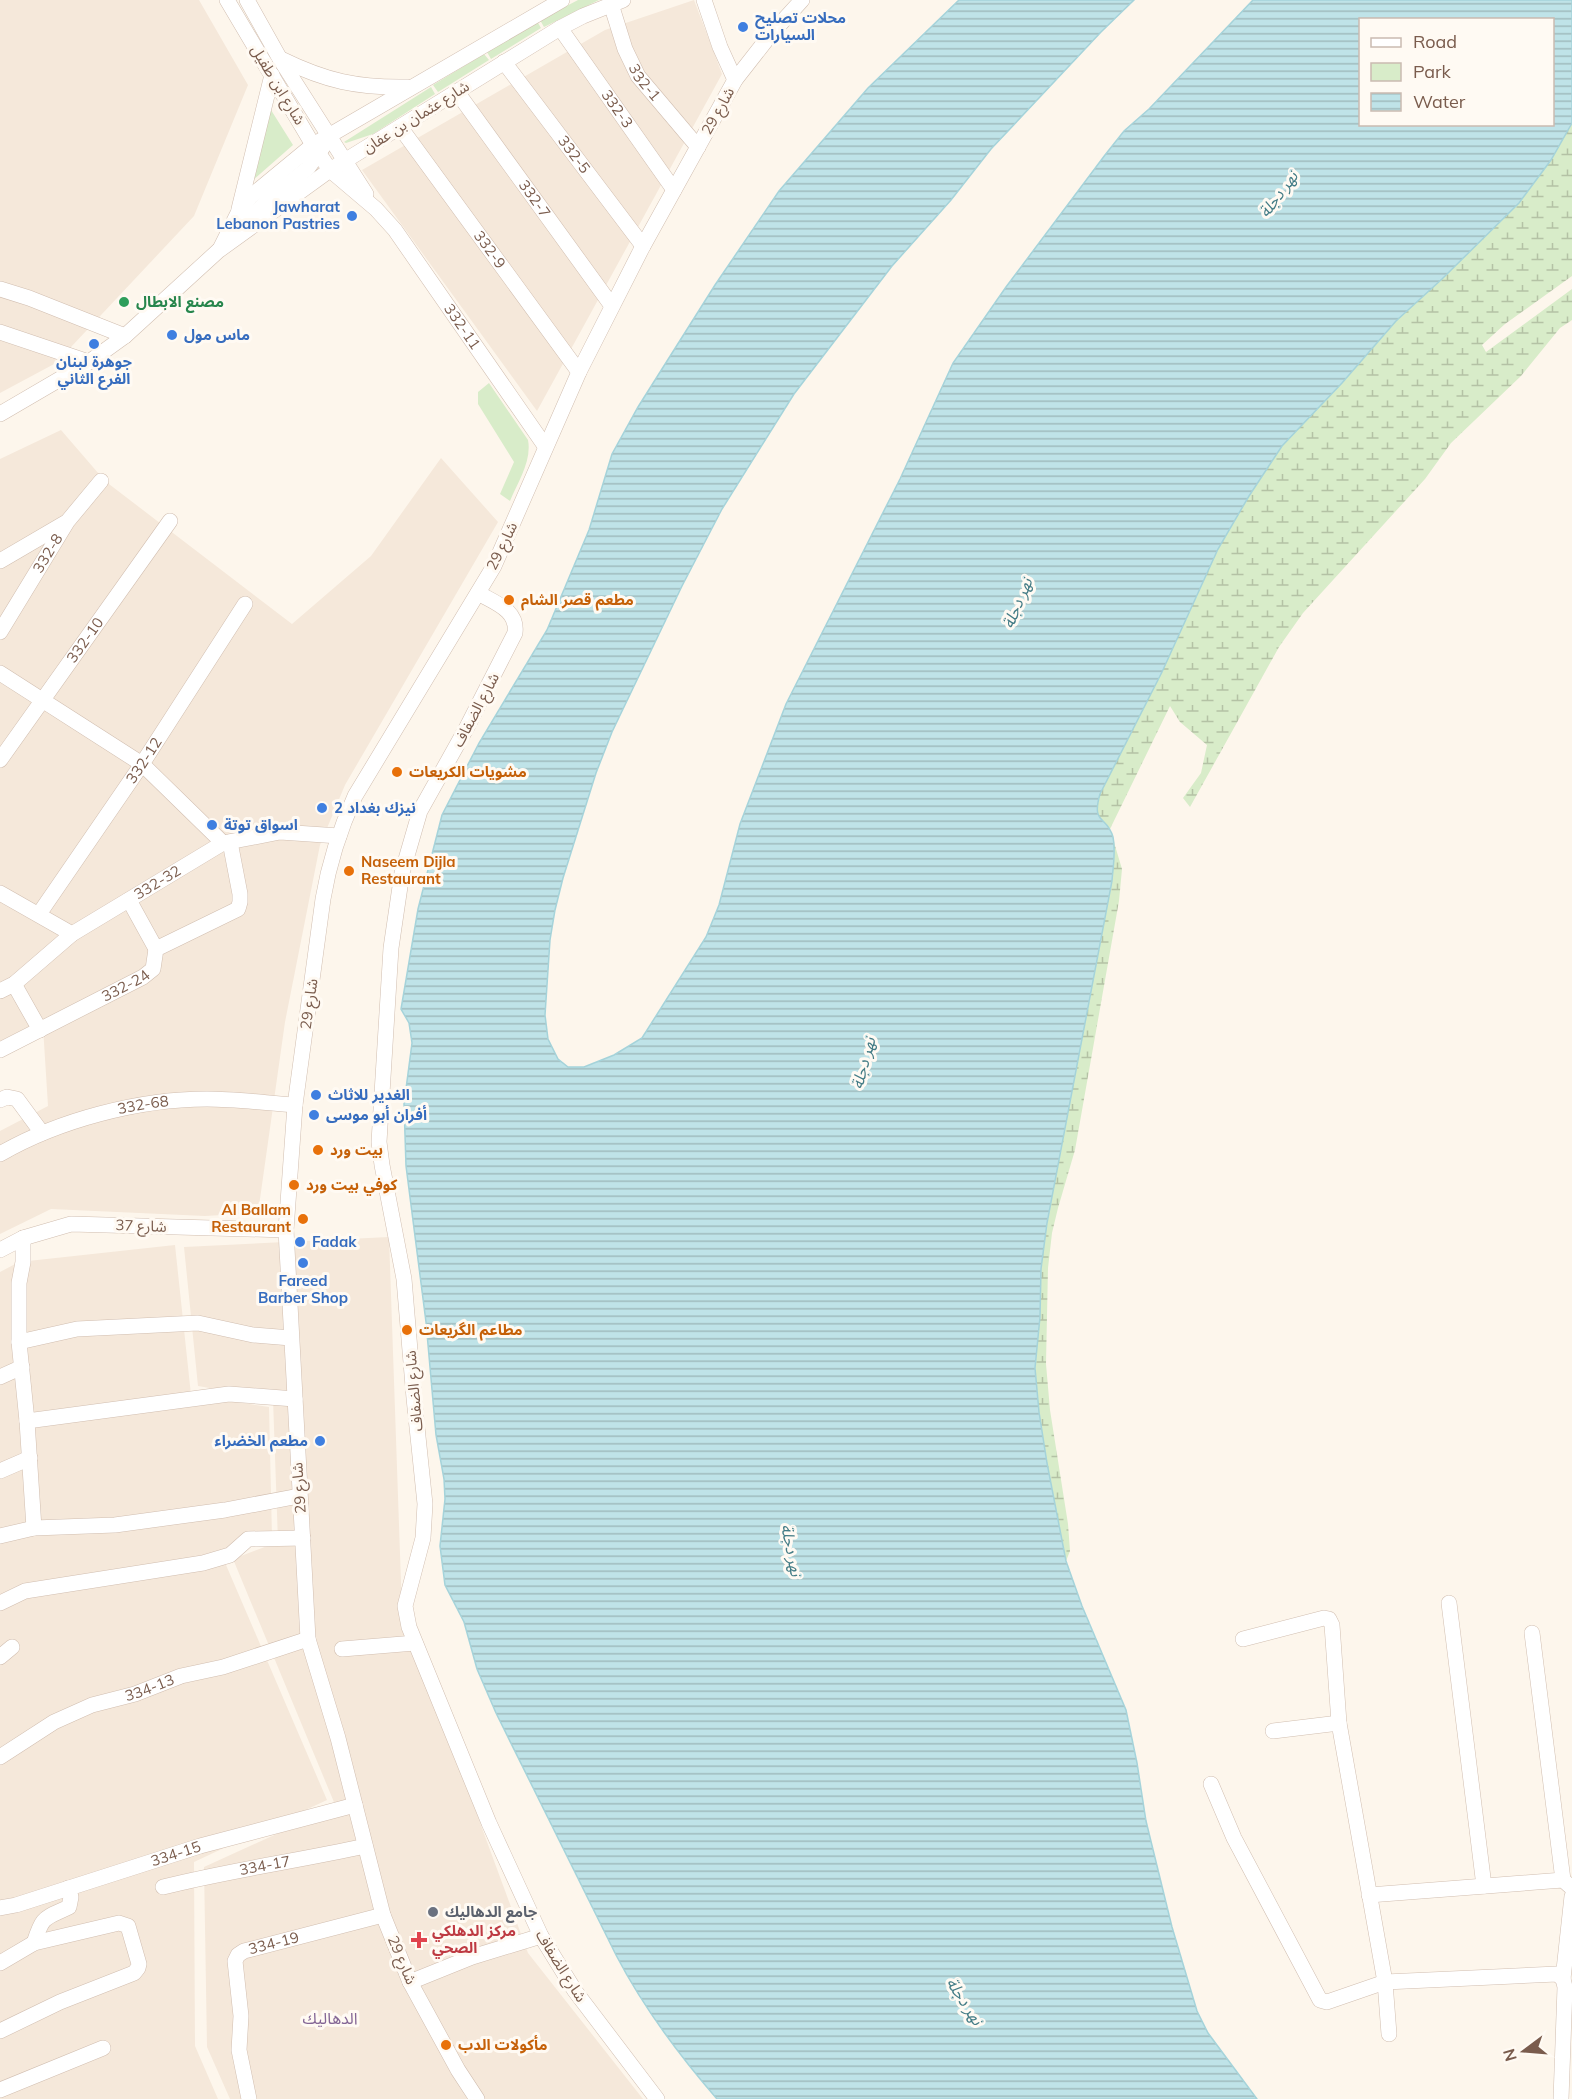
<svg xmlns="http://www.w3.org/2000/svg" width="1572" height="2099" viewBox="0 0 1572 2099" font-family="Mulish,'Noto Sans Arabic',sans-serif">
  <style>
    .residential { fill: #f5e8da }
    .green { fill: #d8ecc9 }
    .wetland { fill: url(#wetland-marsh) }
    .water { fill: url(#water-rules); stroke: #a5d3da; stroke-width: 1.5; fill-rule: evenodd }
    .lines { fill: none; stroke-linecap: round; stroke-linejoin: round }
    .minor-casing { stroke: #d1beb0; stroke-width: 16 }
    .minor { stroke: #fff; stroke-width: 15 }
    .shop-dot { fill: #3f7fe0; stroke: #fffaf3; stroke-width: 2 }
    .leisure-dot { fill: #2e9e5b; stroke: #fffaf3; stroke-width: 2 }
    .food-dot { fill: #e8710a; stroke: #fffaf3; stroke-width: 2 }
    .worship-dot { fill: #6b7280; stroke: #fffaf3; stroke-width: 2 }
    .health-dot { fill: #e0444e; stroke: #fffaf3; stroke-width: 2 }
    .labels { text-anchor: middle; stroke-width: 6; stroke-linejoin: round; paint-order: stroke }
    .shop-label { font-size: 15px; font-weight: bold; fill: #366cbe; stroke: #fffaf3; text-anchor: start }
    .street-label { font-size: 15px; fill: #7a5c4d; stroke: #fffaf3 }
    .leisure-label { font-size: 15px; font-weight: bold; fill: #27864d; stroke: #fffaf3; text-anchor: start }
    .food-label { font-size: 15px; font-weight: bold; fill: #c56008; stroke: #fffaf3; text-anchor: start }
    .worship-label { font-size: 15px; font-weight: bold; fill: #5b616d; stroke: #fffaf3; text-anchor: start }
    .health-label { font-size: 15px; font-weight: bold; fill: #be3a42; stroke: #fffaf3; text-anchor: start }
    .water-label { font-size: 16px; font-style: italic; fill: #437c86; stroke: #fffaf3 }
    .neighbourhood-label { font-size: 16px; fill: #846695; stroke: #fffaf3 }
  </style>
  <defs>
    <pattern id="wetland-marsh" width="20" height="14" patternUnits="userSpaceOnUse" patternTransform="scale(1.5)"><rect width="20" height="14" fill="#d8ecc9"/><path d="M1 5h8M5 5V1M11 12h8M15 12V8" fill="none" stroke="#b4c2a5"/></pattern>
    <pattern id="water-rules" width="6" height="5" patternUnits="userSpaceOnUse" patternTransform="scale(1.5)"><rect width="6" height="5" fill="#bfe3e8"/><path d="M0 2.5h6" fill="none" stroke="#a0bbbe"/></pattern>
  </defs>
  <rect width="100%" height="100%" fill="#fdf6ec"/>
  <path class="residential" d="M0 0H199L248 85 194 216 56 363 0 393Z
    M694 0 722 74 537 411 362 170 605 30Z
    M61 430 105 481 292 624 371 556 441 458 498 522 345 785 320 845 285 1022 258 1213 205 1216 51 1209 0 1234V1131L48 1106 43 1027 0 1047V459Z
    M389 1237 402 1611 528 1953 643 2099H230L207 2047 204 1867 336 1807 233 1559 278 1542 273 1399 198 1386 184 1247Z
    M175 1245 191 1395 269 1407 272 1537 220 1551 327 1800 194 1862 195 2046 218 2099H0V1272L19 1262Z"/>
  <path class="green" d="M578 0H599L544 27 540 20Z
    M537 21 541 28 491 59 487 52Z
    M484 54 489 60 438 92 433 85Z
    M431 87 435 94 373 134 346 143 344 142Z
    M271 110 293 145 251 182 250 179Z
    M489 383 528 440C532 461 518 482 510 501L500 494 514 462 478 404V392Z"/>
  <path class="wetland" d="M1572 89V276L1505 324 1482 345 1486 352 1572 289V320L1560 328 1521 376 1451 443 1425 479 1303 613 1279 647 1190 807 1183 798 1201 773 1207 745 1180 722 1170 706 1110 829 1122 869 1119 901 1075 1150 1058 1208 1052 1233 1048 1268 1046 1364 1050 1410 1068 1524 1070 1551 1066 1561 1082 1606 1126 1710 1146 1821 1172 1927 1197 2011 1208 2033 1257 2099 1197 2040 1051 1581 1029 1330 1081 831 1236 487 1298 427 1530 175Z"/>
  <path class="water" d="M959 0H1134L1101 32 991 149 951 200 892 266 794 394 722 509 682 586 612 732 596 773 563 878 555 910 550 940 545 1015 548 1039 558 1059 568 1067H584L614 1055 642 1038 706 937 719 905 740 824 786 704 900 479 953 363 1006 287 1105 155 1124 131 1149 109 1253 0H1572V123L1551 160 1519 203 1442 279 1396 321 1342 383 1282 446 1249 496 1218 549 1162 672 1100 794C1091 825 1107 815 1113 837 1116 851 1113 867 1112 881L1047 1223 1041 1269 1040 1317 1035 1368 1039 1412 1047 1463 1066 1561 1082 1606 1126 1710 1137 1763 1146 1821 1172 1927 1197 2011 1208 2033 1257 2099H717C678 2054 643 2007 616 1955L496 1713 477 1669 464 1622 445 1585 440 1546 445 1499 444 1479 436 1435 426 1322 406 1166 404 1104 412 1043 409 1023 401 1009 418 909 442 815 479 743 547 630 589 530 612 454 638 407 715 285 779 191 868 88ZM1360 20H1552V124H1360Z"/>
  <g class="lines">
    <g class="minor-casing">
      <g id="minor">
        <path id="s1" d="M227 0 313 145 330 170 376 209 395 230 545 446"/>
        <path d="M247 0 280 59 366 194"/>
        <path d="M704 0 720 47 735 80"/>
        <path id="s2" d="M611 4 625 49 638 76 698 147"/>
        <path id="s3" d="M560 28 674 190"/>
        <path d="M281 59C326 81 357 88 408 87"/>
        <path id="s4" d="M504 62 643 246"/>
        <path id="s5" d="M457 92 612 306"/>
        <path id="s6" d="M400 127 579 372"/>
        <path d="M239 209 272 75"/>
        <path d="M242 226 268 200 308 168 323 147"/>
        <path d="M220 249 239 211 250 197 313 145 562 0"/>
        <path d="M0 289 29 298 125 336"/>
        <path d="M0 332 89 362"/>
        <path d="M0 414 89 362 125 336 218 251 330 170 560 28 583 16 623 0"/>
        <path d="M0 561 65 523"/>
        <path d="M478 593C495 603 518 610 515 633L467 727 420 811 402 873 391 948 379 1142 382 1165 404 1279 414 1398 425 1504 423 1538 405 1606 409 1627 489 1823 541 1936 575 1991 657 2099"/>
        <path id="s7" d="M0 632 67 522 101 481"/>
        <path d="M0 673 142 764 223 843"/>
        <path id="s8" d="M0 760 170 521"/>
        <path d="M0 893 72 934"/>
        <path d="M129 900 156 949"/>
        <path id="s9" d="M39 914 142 764 245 604"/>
        <path d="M14 984 40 1030"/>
        <path id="s10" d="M0 991 14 984 72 934 223 843 280 832 339 836"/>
        <path id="s11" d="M0 1050 143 977 153 969 156 949 238 909 240 902V894L230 842"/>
        <path d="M0 1100 7 1097 17 1099 42 1133"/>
        <path id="s12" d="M0 1154C59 1120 139 1099 207 1099 236 1099 266 1103 295 1105"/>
        <path d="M23 1238V1262L19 1283V1342L27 1421 34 1528"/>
        <path d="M0 1250 23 1238 71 1224 286 1230"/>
        <path d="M19 1342 77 1329 198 1323 253 1335 291 1338"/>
        <path d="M0 1377 22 1367"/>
        <path d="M27 1421 229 1394 295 1399"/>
        <path d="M0 1471 30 1458"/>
        <path d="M0 1536 34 1528 115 1525 225 1510 299 1496"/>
        <path d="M0 1603 25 1591 203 1563 230 1555 248 1539 303 1538"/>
        <path d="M1449 1603 1484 1886"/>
        <path d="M1532 1633 1563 1880"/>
        <path d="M1243 1639 1324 1618 1329 1619 1332 1625 1339 1723 1385 1982 1389 2034"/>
        <path d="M342 1649 415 1643"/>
        <path d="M0 1657 12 1647"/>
        <path d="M1273 1731 1339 1723"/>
        <path id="s13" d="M0 1757 54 1722 92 1705 135 1694 181 1676 223 1667 308 1639"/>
        <path d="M1211 1784 1234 1838 1320 2000 1327 2002 1385 1982 1557 1974 1563 1979 1565 1987 1561 2099"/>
        <path id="s14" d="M163 1887C230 1870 298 1861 365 1846"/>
        <path d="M1369 1895 1563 1880 1572 1888"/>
        <path id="s15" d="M0 1908 16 1905 200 1846 355 1805"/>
        <path d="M34 1943C43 1915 44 1919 69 1907L71 1897 68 1888"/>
        <path d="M0 1963 34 1943 119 1923 128 1926 139 1964 138 1968 134 1973 60 2002 0 2031"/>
        <path d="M1563 1979 1572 1896"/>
        <path d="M410 1982 472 1957 541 1936"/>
        <path d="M0 2090 103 2048"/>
        <path id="s16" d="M249 2099 239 2050 241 2016 235 1961 238 1955 244 1951 383 1915"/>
        <path d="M477 2099 458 2070 410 1982 383 1915 338 1738 308 1639 286 1230 295 1105 323 899C329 863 340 829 355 796L494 566 579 372 643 246 735 80 771 34 802 0"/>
      </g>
    </g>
    <use href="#minor" class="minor"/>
  </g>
  <g class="shop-dot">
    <circle cx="743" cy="27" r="6"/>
    <circle cx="352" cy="216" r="6"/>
    <circle cx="172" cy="335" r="6"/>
    <circle cx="94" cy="344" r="6"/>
    <circle cx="322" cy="808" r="6"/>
    <circle cx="212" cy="825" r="6"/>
    <circle cx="316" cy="1095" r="6"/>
    <circle cx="314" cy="1115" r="6"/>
    <circle cx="300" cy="1242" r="6"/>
    <circle cx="303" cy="1263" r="6"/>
    <circle cx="320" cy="1441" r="6"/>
  </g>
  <circle class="leisure-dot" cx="124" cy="302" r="6"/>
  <g class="food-dot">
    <circle cx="509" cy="600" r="6"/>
    <circle cx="397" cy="772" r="6"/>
    <circle cx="349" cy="871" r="6"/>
    <circle cx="318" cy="1150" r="6"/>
    <circle cx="294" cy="1185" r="6"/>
    <circle cx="303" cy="1219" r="6"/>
    <circle cx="407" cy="1330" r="6"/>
    <circle cx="446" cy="2045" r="6"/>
  </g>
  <circle class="worship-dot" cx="433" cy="1912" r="6"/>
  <path class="health-dot" d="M416 1931h6v6h6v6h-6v6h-6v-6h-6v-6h6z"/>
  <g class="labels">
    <g class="shop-label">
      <text x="755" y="23">محلات تصليح<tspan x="755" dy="17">السيارات</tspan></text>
      <text x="340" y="212" text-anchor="end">Jawharat<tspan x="340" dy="17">Lebanon Pastries</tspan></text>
      <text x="184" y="340">ماس مول</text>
      <text x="94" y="367" text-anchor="middle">جوهرة لبنان<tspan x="94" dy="17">الفرع الثاني</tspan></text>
      <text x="334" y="813">نيزك بغداد 2</text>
      <text x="224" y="830">اسواق توتة</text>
      <text x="328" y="1100">الغدير للاثاث</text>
      <text x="326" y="1120">أفران أبو موسى</text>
      <text x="312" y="1247">Fadak</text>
      <text x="303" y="1286" text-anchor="middle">Fareed<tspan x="303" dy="17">Barber Shop</tspan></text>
      <text x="308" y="1446" text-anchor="end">مطعم الخضراء</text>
    </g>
    <g class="street-label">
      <text dy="5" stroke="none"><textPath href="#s2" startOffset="86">332-1</textPath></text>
      <text transform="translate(278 85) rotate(59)" y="5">شارع ابن طفيل</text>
      <text dy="5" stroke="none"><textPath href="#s3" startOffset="99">332-3</textPath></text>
      <text transform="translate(718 111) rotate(-61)" y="5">شارع 29</text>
      <text transform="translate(416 117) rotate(-32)" y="5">شارع عثمان بن عفان</text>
      <text dy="5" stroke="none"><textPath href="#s4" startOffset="116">332-5</textPath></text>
      <text dy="5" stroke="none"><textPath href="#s5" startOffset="132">332-7</textPath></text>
      <text dy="5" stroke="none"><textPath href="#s6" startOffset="152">332-9</textPath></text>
      <text dy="5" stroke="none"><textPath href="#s1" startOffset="405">332-11</textPath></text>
      <text transform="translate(502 546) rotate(-64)" y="5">شارع 29</text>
      <text dy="5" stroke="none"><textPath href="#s7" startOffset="92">332-8</textPath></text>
      <text dy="5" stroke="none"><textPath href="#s8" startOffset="147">332-10</textPath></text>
      <text transform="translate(476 710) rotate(-62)" y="5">شارع الضفاف</text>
      <text dy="5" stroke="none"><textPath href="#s9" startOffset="186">332-12</textPath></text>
      <text dy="5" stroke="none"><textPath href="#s10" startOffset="192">332-32</textPath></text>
      <text dy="5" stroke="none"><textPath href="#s11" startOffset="141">332-24</textPath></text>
      <text transform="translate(309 1004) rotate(-82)" y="5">شارع 29</text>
      <text dy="5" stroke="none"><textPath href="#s12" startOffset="152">332-68</textPath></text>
      <text transform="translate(141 1226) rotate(2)" y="5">شارع 37</text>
      <text transform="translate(414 1391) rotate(-95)" y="5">شارع الضفاف</text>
      <text transform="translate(299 1488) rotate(-94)" y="5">شارع 29</text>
      <text dy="5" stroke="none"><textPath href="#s13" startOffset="166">334-13</textPath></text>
      <text dy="5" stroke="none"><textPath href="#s15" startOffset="184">334-15</textPath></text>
      <text dy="5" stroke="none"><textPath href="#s14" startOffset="104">334-17</textPath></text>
      <text dy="5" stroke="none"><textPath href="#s16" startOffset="184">334-19</textPath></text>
      <text transform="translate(402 1960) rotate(67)" y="5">شارع 29</text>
      <text transform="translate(561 1966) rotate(58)" y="5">شارع الضفاف</text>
    </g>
    <g class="leisure-label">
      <text x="136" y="307">مصنع الابطال</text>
    </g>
    <g class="food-label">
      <text x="521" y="605">مطعم قصر الشام</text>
      <text x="409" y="777">مشويات الكريعات</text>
      <text x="361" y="867">Naseem Dijla<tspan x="361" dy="17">Restaurant</tspan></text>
      <text x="330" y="1155">بيت ورد</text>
      <text x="306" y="1190">كوفي بيت ورد</text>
      <text x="291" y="1215" text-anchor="end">Al Ballam<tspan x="291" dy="17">Restaurant</tspan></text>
      <text x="419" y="1335">مطاعم الگريعات</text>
      <text x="458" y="2050">مأكولات الدب</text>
    </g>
    <g class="worship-label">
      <text x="445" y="1917">جامع الدهاليك</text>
    </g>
    <g class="health-label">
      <text x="432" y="1936">مركز الدهلكي<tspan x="432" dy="17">الصحي</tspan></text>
    </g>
    <g class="water-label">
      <text transform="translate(1278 194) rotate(-53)" y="6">نهر دجلة</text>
      <text transform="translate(1017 603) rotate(-67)" y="6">نهر دجلة</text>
      <text transform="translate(863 1063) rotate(-75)" y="6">نهر دجلة</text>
      <text transform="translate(792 1550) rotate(79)" y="6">نهر دجلة</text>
      <text transform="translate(965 2001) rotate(57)" y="6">نهر دجلة</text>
    </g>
    <g class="neighbourhood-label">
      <text x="330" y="2024">الدهاليك</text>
    </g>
  </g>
  <rect x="1359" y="18" width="195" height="108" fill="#fffaf3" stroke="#cabbb1" stroke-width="1.5"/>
  <rect x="1371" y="38" width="30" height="9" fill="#ffffff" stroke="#cabbb1" stroke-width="1.5"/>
  <text x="1413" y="48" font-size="18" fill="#7a5c4d">Road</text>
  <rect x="1371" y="63" width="30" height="18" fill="#d8ecc9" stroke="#cabbb1" stroke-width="1.5"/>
  <text x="1413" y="78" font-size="18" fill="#7a5c4d">Park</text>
  <rect x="1371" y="93" width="30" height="18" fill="url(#water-rules)" stroke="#cabbb1" stroke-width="1.5"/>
  <text x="1413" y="108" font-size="18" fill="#7a5c4d">Water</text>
  <g transform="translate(1524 2051) rotate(254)" stroke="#fffaf3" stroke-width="4.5" paint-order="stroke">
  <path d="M0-4.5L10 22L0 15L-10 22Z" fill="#7a5c4d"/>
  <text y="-9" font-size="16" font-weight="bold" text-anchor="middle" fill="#7a5c4d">N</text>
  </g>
</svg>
